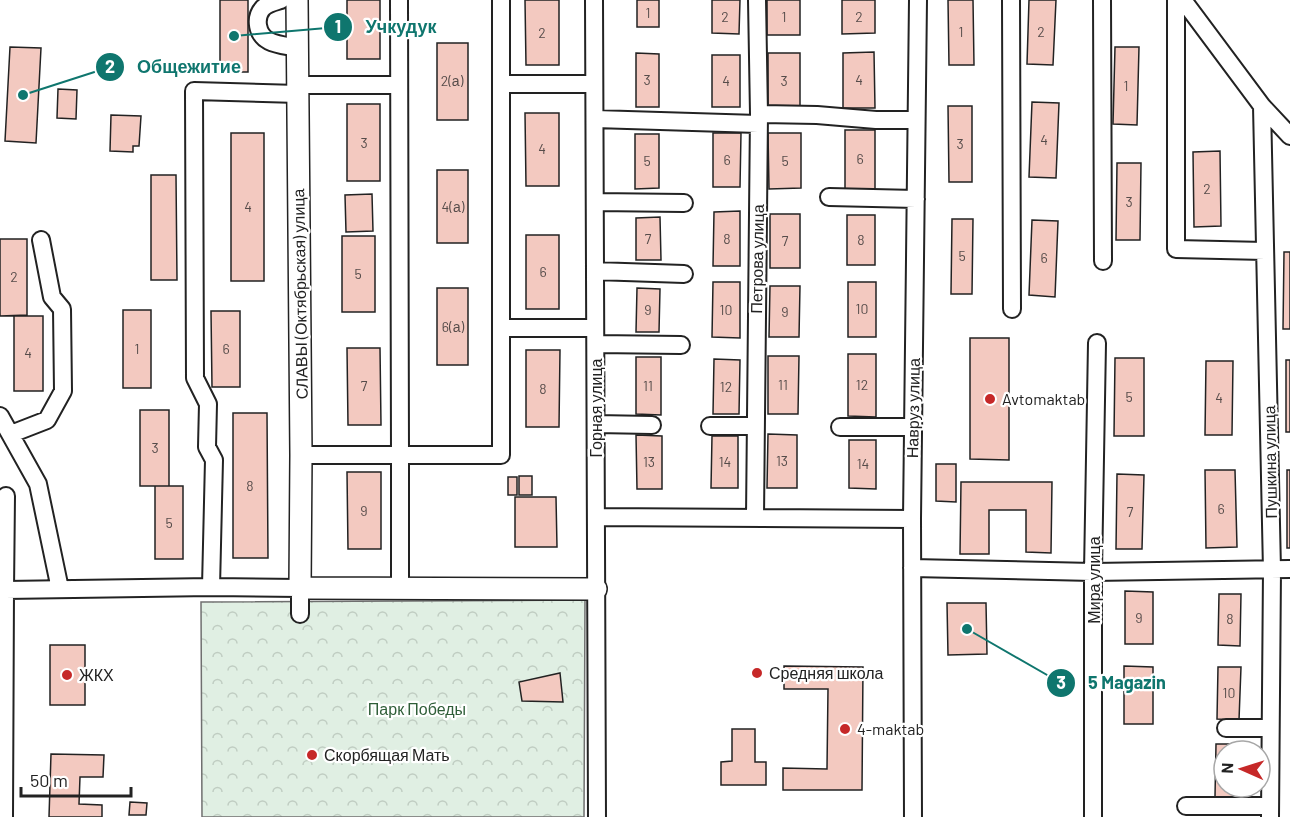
<svg xmlns="http://www.w3.org/2000/svg" width="1290" height="817" viewBox="0 0 1290 817" font-family="Barlow,sans-serif">
  <style>
    .park { fill: url(#park-crowns); stroke: #6f6f6f; stroke-width: 1.5 }
    .building { fill: #f3c9c0; stroke: #222; stroke-width: 1.5 }
    .lines { fill: none; stroke-linecap: round; stroke-linejoin: round }
    .minor-casing { stroke: #222; stroke-width: 20 }
    .major-casing { stroke: #222; stroke-width: 24 }
    .minor { stroke: #fff; stroke-width: 16 }
    .major { stroke: #fff; stroke-width: 21 }
    .poi-dot { fill: #c62828; stroke: #fff; stroke-width: 2 }
    .labels { text-anchor: middle; stroke-width: 4.5; stroke-linejoin: round; paint-order: stroke }
    .number-label { font-size: 14px; fill: #564c4a }
    .street-label { font-size: 16px; fill: #222; stroke: #fff }
    .poi-label { font-size: 16px; fill: #222; stroke: #fff; text-anchor: start }
    .park-label { font-size: 16px; fill: #2f5e38; stroke: #fff }
    .leader { fill: none; stroke: #0f766e; stroke-width: 2 }
    .callout-dot { fill: #0f766e; stroke: #fff; stroke-width: 2 }
    .mark-label { font-size: 18px; text-anchor: middle; font-weight: bold; fill: #fff }
    .callout-label { font-size: 18px; text-anchor: middle; font-weight: bold; fill: #0f766e; stroke: #fff; stroke-width: 4.5; stroke-linejoin: round; paint-order: stroke }
  </style>
  <defs>
    <pattern id="park-crowns" width="20" height="18" patternUnits="userSpaceOnUse" patternTransform="scale(1.5)"><rect width="20" height="18" fill="#e0efe3"/><path d="M2 6a3 3 0 1 1 6 0M12 15a3 3 0 1 1 6 0" fill="none" stroke="#c0cdc2"/></pattern>
  </defs>
  <rect width="100%" height="100%" fill="#fff"/>
  <path class="park" d="M585 600 584 817H202L201 602Z"/>
  <path class="building" d="M220 0H248V72H220Z
    M347 0H380V59H347Z
    M525 0H559V65H526Z
    M637 0H659V27H637Z
    M712 0H740L739 34 712 33Z
    M767 0H800V35H767Z
    M842 0H875V33L842 34Z
    M948 0H973L974 65H949Z
    M1029 0H1056L1053 65 1027 64Z
    M437 43H468V120H437Z
    M10 47 41 48 36 143 5 141Z
    M1115 47H1139L1137 125 1113 124Z
    M874 52 875 108H843V53Z
    M636 53 659 54V107H636Z
    M768 53H800V108H768Z
    M712 55H740V107H712Z
    M58 89 77 90 76 119 57 118Z
    M1032 102 1059 103 1056 178 1029 177Z
    M347 104H380V181H347Z
    M948 106H972V182H949Z
    M525 113H559V186H526Z
    M111 115 141 116 139 146H133V152L110 151Z
    M845 130H875V189H845Z
    M231 133H264V281H231Z
    M713 133H741L740 187H713Z
    M768 133H801V188L769 189Z
    M635 134H659V188L635 189Z
    M1220 151 1221 226 1194 227 1193 152Z
    M1117 163H1141L1140 240H1116Z
    M437 170H468V243H437Z
    M151 175H176L177 280H151Z
    M372 194 373 231 346 232 345 195Z
    M740 211V266H713L714 212Z
    M770 214H800V268H770Z
    M847 215H875V265H847Z
    M660 217 661 260H636V218Z
    M952 219H973L972 294H951Z
    M1032 220 1058 221 1055 297 1029 295Z
    M526 235H559V309H526Z
    M342 236H375V312H342Z
    M0 239H27V315L0 316Z
    M1284 252H1290V329H1283Z
    M713 282H740V338L712 337Z
    M848 282H876V337H848Z
    M770 286H800L799 337H769Z
    M437 288H468V365H437Z
    M637 288 660 289 659 332H636Z
    M123 310H151V388H123Z
    M211 311H240V387H212Z
    M14 316H43V391H14Z
    M970 338H1009V460L970 459Z
    M347 348H380L381 425H348Z
    M526 350H560L559 427H526Z
    M848 354H876V417L848 416Z
    M768 356H799L798 414H768Z
    M636 357H661V415L636 414Z
    M1115 358H1144V436H1114Z
    M714 359 740 360 739 414H713Z
    M1286 360H1290V432H1286Z
    M1206 361H1233L1232 435H1205Z
    M140 410H169V486H140Z
    M233 413H267L268 558H233Z
    M768 434 797 435V488H767Z
    M636 435 662 436V489H637Z
    M712 436H738V488H711Z
    M849 440H876V489L849 488Z
    M936 464H956V502L936 501Z
    M1205 470H1235L1237 547 1206 548Z
    M1287 470H1290V548H1287Z
    M347 472H381V549H348Z
    M1117 474 1144 475 1142 549H1116Z
    M519 476H532V495H519Z
    M508 477H517V495H508Z
    M961 482H1052L1051 553 1026 552V510H989V554H960Z
    M155 486H183V559H155Z
    M515 497H556L557 547H515Z
    M1125 591 1153 592V644H1125Z
    M1219 594H1241L1240 646 1218 645Z
    M947 603H986L987 654 948 655Z
    M50 645H85V705H50Z
    M784 666 863 667 862 790H783V768L827 769 828 689H784Z
    M1124 666 1153 667V724H1124Z
    M1218 667H1241L1239 720 1217 719Z
    M560 673 563 702 522 701 519 682Z
    M732 729H755V762H766V785H721V762L732 761Z
    M1216 744H1240V751H1224V787H1239V797H1215Z
    M51 754 104 755 103 777H80L79 804 102 805V817H49Z
    M130 802 147 803 146 815H129Z"/>
  <g class="lines">
    <g class="minor-casing">
      <path id="minor" d="M281 0C275 2 268 3 263 8 254 18 257 35 269 41 277 45 288 46 297 48
        M594 0 597 817
        M1011 0 1012 309
        M1102 0 1103 261
        M1176 0V249L1265 251
        M1183 0 1262 106 1290 136
        M501 84H594
        M298 85H399
        M1262 106 1272 570 1270 817
        M759 114 817 115 876 120H916
        M595 119 758 124
        M829 197 916 199
        M595 202 684 203
        M595 271 684 274
        M501 328H595
        M596 344 681 345
        M0 416 38 484 60 589
        M596 424 652 425
        M710 426H755
        M840 427H913
        M11 434 47 420 63 391 62 309 52 297 41 240
        M301 455H400L399 0
        M6 496 5 590 211 587 300 588V614
        M596 517 912 519
        M755 518 759 114 757 0
        M912 568 1093 572 1290 569
        M211 587 214 460 207 447 208 404 195 378 194 91 298 94
        M400 589V455H501V0
        M0 590H5L4 817
        M1226 728H1270
        M1186 806H1270
        M913 817 912 519 918 0
        M1093 817V572L1097 343"/>
    </g>
    <g class="major-casing">
      <path id="major" d="M297 0 301 455 300 588 596 589"/>
    </g>
    <use href="#minor" class="minor"/>
    <use href="#major" class="major"/>
  </g>
  <g class="poi-dot">
    <circle cx="990" cy="399" r="6"/>
    <circle cx="757" cy="673" r="6"/>
    <circle cx="67" cy="675" r="6"/>
    <circle cx="845" cy="729" r="6"/>
    <circle cx="312" cy="755" r="6"/>
  </g>
  <g class="labels">
    <g class="number-label">
      <text x="648" y="18">1</text>
      <text x="725" y="22">2</text>
      <text x="784" y="22">1</text>
      <text x="859" y="22">2</text>
      <text x="961" y="37">1</text>
      <text x="1041" y="37">2</text>
      <text x="542" y="38">2</text>
      <text x="647" y="85">3</text>
      <text x="859" y="85">4</text>
      <text x="452" y="86">2(а)</text>
      <text x="726" y="86">4</text>
      <text x="784" y="86">3</text>
      <text x="1126" y="91">1</text>
      <text x="1044" y="145">4</text>
      <text x="364" y="148">3</text>
      <text x="960" y="149">3</text>
      <text x="542" y="154">4</text>
      <text x="860" y="164">6</text>
      <text x="727" y="165">6</text>
      <text x="647" y="166">5</text>
      <text x="785" y="166">5</text>
      <text x="1207" y="194">2</text>
      <text x="1129" y="207">3</text>
      <text x="248" y="212">4</text>
      <text x="453" y="212">4(а)</text>
      <text x="648" y="244">7</text>
      <text x="727" y="244">8</text>
      <text x="861" y="245">8</text>
      <text x="785" y="246">7</text>
      <text x="962" y="261">5</text>
      <text x="1044" y="263">6</text>
      <text x="543" y="277">6</text>
      <text x="358" y="279">5</text>
      <text x="14" y="282">2</text>
      <text x="862" y="314">10</text>
      <text x="648" y="315">9</text>
      <text x="726" y="315">10</text>
      <text x="785" y="317">9</text>
      <text x="453" y="332">6(а)</text>
      <text x="137" y="354">1</text>
      <text x="226" y="354">6</text>
      <text x="28" y="358">4</text>
      <text x="783" y="390">11</text>
      <text x="862" y="390">12</text>
      <text x="364" y="391">7</text>
      <text x="648" y="391">11</text>
      <text x="726" y="392">12</text>
      <text x="543" y="394">8</text>
      <text x="1129" y="402">5</text>
      <text x="1219" y="403">4</text>
      <text x="155" y="453">3</text>
      <text x="782" y="466">13</text>
      <text x="649" y="467">13</text>
      <text x="725" y="467">14</text>
      <text x="863" y="469">14</text>
      <text x="250" y="491">8</text>
      <text x="1221" y="514">6</text>
      <text x="364" y="516">9</text>
      <text x="1130" y="517">7</text>
      <text x="169" y="528">5</text>
      <text x="1139" y="623">9</text>
      <text x="1230" y="624">8</text>
      <text x="1229" y="698">10</text>
    </g>
    <g class="street-label">
      <text transform="translate(757 259) rotate(-89)" y="6">Петрова улица</text>
      <text transform="translate(300 294) rotate(-91)" y="6">СЛАВЫ (Октябрьская) улица</text>
      <text transform="translate(596 408) rotate(-90)" y="6">Горная улица</text>
      <text transform="translate(913 408) rotate(-89)" y="6">Навруз улица</text>
      <text transform="translate(1270 462) rotate(-91)" y="6">Пушкина улица</text>
      <text transform="translate(1094 580) rotate(-90)" y="6">Мира улица</text>
    </g>
    <g class="poi-label">
      <text x="1002" y="405">Avtomaktab</text>
      <text x="769" y="679">Средняя школа</text>
      <text x="79" y="681">ЖКХ</text>
      <text x="857" y="735">4-maktab</text>
      <text x="324" y="761">Скорбящая Мать</text>
    </g>
    <g class="park-label">
      <text x="417" y="715">Парк Победы</text>
    </g>
  </g>
  <path class="leader" d="M234 36L338 27M23 95L110 67M967 629L1061 683"/>
  <g class="callout-dot">
    <circle cx="234" cy="36" r="6"/>
    <circle cx="23" cy="95" r="6"/>
    <circle cx="967" cy="629" r="6"/>
    <circle cx="338" cy="27" r="15"/>
    <circle cx="110" cy="67" r="15"/>
    <circle cx="1061" cy="683" r="15"/>
  </g>
  <g class="mark-label">
    <text x="338" y="33">1</text>
    <text x="110" y="73">2</text>
    <text x="1061" y="689">3</text>
  </g>
  <g class="callout-label">
    <text x="401" y="33">Учкудук</text>
    <text x="189" y="73">Общежитие</text>
    <text x="1127" y="689">5 Magazin</text>
  </g>
  <g transform="translate(1242 769) rotate(273)"><circle r="28" fill="#ffffff" stroke="#a7a7a7" stroke-width="1.5"/>
  <path d="M0-4.5L10 22L0 15L-10 22Z" fill="#c62828"/>
  <text y="-9" font-size="16" font-weight="bold" text-anchor="middle" fill="#222222">N</text>
  </g>
  <path d="M21 787v9h110v-9" fill="none" stroke="#222222" stroke-width="3"/>
  <text x="30" y="787" font-size="18" fill="#222222" stroke="#ffffff" stroke-width="4.5" paint-order="stroke">50 m</text>
</svg>
